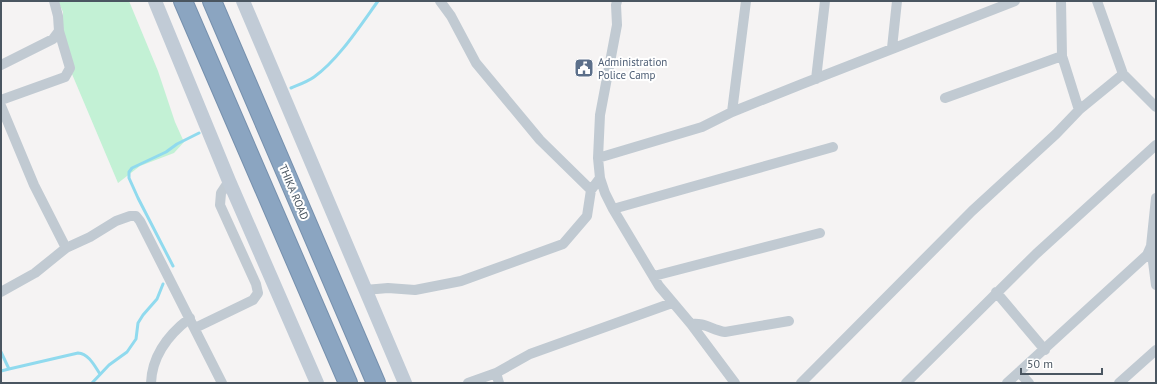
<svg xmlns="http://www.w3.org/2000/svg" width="1157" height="384" viewBox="0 0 1157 384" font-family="'PT Sans',sans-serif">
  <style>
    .green { fill: #c3f1d5 }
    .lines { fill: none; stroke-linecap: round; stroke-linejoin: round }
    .stream { stroke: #90daee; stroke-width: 3 }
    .highway-casing { stroke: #7690ad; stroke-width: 20 }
    .street { stroke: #c1cad2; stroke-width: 10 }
    .secondary { stroke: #c1cbd6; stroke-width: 14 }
    .highway { stroke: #8ba5c1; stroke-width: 18 }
    .labels { text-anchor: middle; stroke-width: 4; stroke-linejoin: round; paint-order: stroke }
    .service-label { font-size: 11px; fill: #4e5e75; stroke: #fff; text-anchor: start }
    .street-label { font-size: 11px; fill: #4a5661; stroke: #fff }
  </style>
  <rect width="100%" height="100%" fill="#f5f3f3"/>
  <path class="green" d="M58 1H129L158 71 175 122 184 142 174 153 140 166 118 183 61 48 63 36V12Z"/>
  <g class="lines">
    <path class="stream" d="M291 88C298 85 307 82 314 77 338 60 360 26 378 1
      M173 266 138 198 129 178V172L132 168 166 152 177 144 199 133
      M1 352 9 369 78 353C89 354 94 365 100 374
      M1 371 9 369
      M92 383 109 365 127 352 136 339 138 323 143 315 157 299 163 284"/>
    <g class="highway-casing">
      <path id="highway" d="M183 1 348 383
        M212 1 376 383"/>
    </g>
    <path class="street" d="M440 1 451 16 476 63 540 140 591 190
      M1097 1 1123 74 1156 107
      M892 48 897 1
      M1 65 53 39 59 31 58 16 54 1
      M816 79 825 1
      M945 98 1062 56
      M1 100 65 77 70 68 59 31
      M1 106 34 185 66 248
      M1079 110 1123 74
      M732 112 746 1
      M598 158 702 127 732 112 802 84 1015 1
      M600 178 605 193 613 209 659 286 691 324 735 383
      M613 209 833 147
      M1151 246 1156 285
      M654 276 820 233
      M365 290 388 288 415 290 461 281 563 244 587 216 591 190 600 178 598 158 600 115 617 25 616 5 617 1
      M1 292 35 273 66 248 90 237 116 221 130 216H136L140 221 222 383
      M996 292 1045 350
      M691 324C704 322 712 330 725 332L789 321
      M195 328 253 300 258 293 256 284 220 205 221 193 229 181
      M1019 372 1029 383
      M151 383C152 356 169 334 190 318
      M468 383 496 373
      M499 383 496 373 530 354 672 303
      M801 383 972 211 1056 134 1079 110 1062 56 1061 1
      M906 383 1036 254 1156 145
      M1007 383 1147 255 1151 246 1156 198
      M1119 383 1156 350"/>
    <path class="secondary" d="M155 1 229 181 317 383
      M243 1 405 383"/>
    <use href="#highway" class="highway"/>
  </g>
  <defs>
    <g id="civic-square" transform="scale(1)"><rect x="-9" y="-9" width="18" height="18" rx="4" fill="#5c6f8a" stroke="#fff"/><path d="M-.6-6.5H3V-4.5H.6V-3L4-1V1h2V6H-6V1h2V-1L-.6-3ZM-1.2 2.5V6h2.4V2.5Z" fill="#fff"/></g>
  </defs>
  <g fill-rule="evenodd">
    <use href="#civic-square" x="584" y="68"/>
  </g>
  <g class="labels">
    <g class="service-label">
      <text x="598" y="66">Administration<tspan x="598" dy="13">Police Camp</tspan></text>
    </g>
    <g class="street-label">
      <text transform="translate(294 192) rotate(67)" y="4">THIKA ROAD</text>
    </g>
  </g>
  <rect width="1157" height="384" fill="none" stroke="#4a5661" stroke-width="4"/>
  <path d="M1021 368v6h81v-6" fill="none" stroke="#4a5661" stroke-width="2"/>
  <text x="1027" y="368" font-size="12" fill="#4a5661" stroke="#ffffff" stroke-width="3" paint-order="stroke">50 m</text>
</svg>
